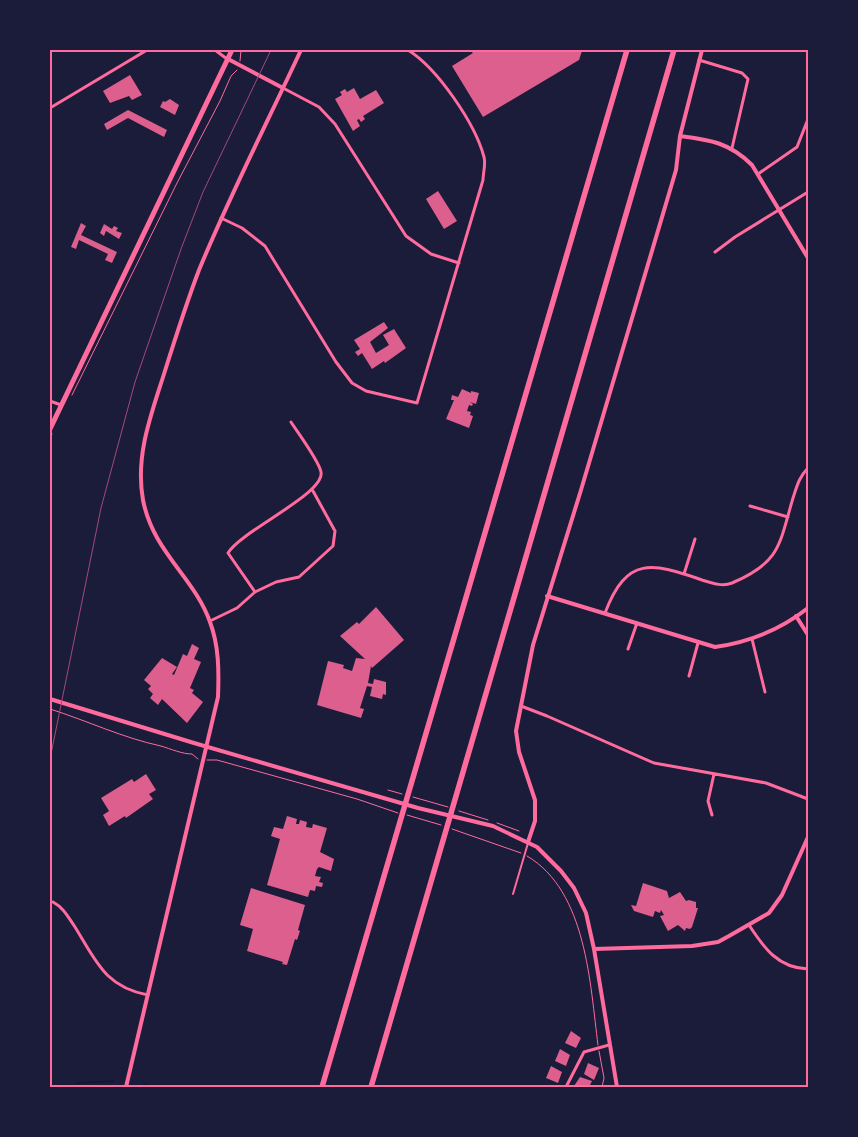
<svg xmlns="http://www.w3.org/2000/svg" width="858" height="1137" viewBox="0 0 858 1137" font-family="Cabin,sans-serif">
  <style>
    .lines { fill: none; stroke-linecap: round; stroke-linejoin: round }
    .stream { stroke: #12122b; stroke-width: 1 }
    .building { fill: #dd5f8e }
    .path { stroke: #ff6b9d; stroke-width: 1 }
    .service { stroke: #ff6b9d; stroke-width: 2 }
    .minor { stroke: #ff6b9d; stroke-width: 3 }
    .tertiary { stroke: #ff6b9d; stroke-width: 4 }
    .primary { stroke: #ff6b9d; stroke-width: 5 }
    .motorway { stroke: #ff6b9d; stroke-width: 5.5 }
    .rail { stroke: #a44b75; stroke-width: 1 }
    .neatline { fill: none; stroke: #ff6b9d; stroke-width: 2 }
  </style>
  <rect width="100%" height="100%" fill="#1b1b3a"/>
  <g class="lines">
    <path class="stream" d="M143 1083 151 1086
      M74 1087 77 1083 114 1081"/>
  </g>
  <path class="building" d="M470 50H581L582 51 579 60 483 117 452 66 473 53Z
    M130 75 142 95 132 100 129 96 110 103 103 91Z
    M354 88 360 99 376 90 384 103 363 116 365 119 361 122 359 119 357 120 360 126 353 131 335 99 342 95 340 92 345 89 347 92Z
    M170 99 179 105 175 115 160 107 163 101 165 102Z
    M128 110 167 130 164 137 128 118 107 130 104 124Z
    M438 191 457 221 444 229 426 199Z
    M81 223 86 226 81 235 117 252 112 263 105 260 108 254 79 240 76 249 71 247Z
    M104 224 112 229 114 226 118 228 116 231 122 233 119 239 106 231 104 236 100 233Z
    M384 322 388 328 370 342 376 353 389 345 383 335 394 329 406 348 385 363 384 361 372 369 362 353 358 356 355 352 360 349 354 340Z
    M462 389 471 393V391L479 393 476 404 470 402 473 404 472 406 469 405 467 411 471 412 470 415 467 414 473 416 469 428 446 419 454 400H451L452 395 458 397Z
    M376 607 404 640 372 668 371 666 368 683 373 684 374 679 386 682V695L383 694 382 699 370 696 372 687 367 686 360 708 364 709 361 718 317 705 328 661 344 665 343 668 352 671 356 658 365 659 340 636 357 622 359 624Z
    M192 644 199 648 194 659 201 662 190 688 194 690 192 693 203 702 187 723 162 699 158 705 150 698 153 694 148 689 151 686 144 680 162 658 177 667 172 674 174 675 183 654 187 656Z
    M146 774 156 790 149 794 153 799 126 818 125 816 109 826 103 815 109 811 101 798 132 779 134 782Z
    M287 816 297 819 296 824H299L300 820 307 822 306 827 312 828 313 824 327 828 320 852 334 859 331 871 319 867 317 869 315 876 321 877 319 882 323 883 322 887 316 886 315 891 310 890 308 897 267 885 280 839 271 836 274 827 283 829Z
    M643 883 667 891 669 898 680 892 686 901 689 900 696 902V908H698L692 927 690 929 686 928 685 931 678 925 668 931 660 916 664 915 661 910 660 913 655 911 653 917 634 911 631 905 636 906Z
    M251 888 305 905 298 930 300 931 297 940 295 939 287 965 282 964 283 962 247 951 253 929 240 925Z
    M571 1031 581 1038 576 1048 565 1043Z
    M560 1049 570 1055 566 1066 555 1061Z
    M588 1063 599 1068 594 1080 584 1074Z
    M551 1066 562 1072 558 1083 546 1078Z
    M580 1077 592 1081 590 1085 593 1087 574 1086Z"/>
  <g class="lines">
    <path class="path" d="M240 61 241 50
      M72 395 177 183 220 101 231 76 237 70
      M50 439 52 434
      M50 709C88 721 123 738 161 746 171 749 182 754 192 754L198 759
      M207 760H217L357 799 398 813
      M388 790 402 794
      M413 797 448 807
      M459 811 488 820
      M407 815 441 825
      M497 823 519 831
      M452 829 521 853
      M527 856C587 891 590 985 598 1045
      M599 1051 604 1078 602 1087"/>
    <path class="service" d="M513 894 528 843"/>
    <path class="minor" d="M215 50 227 59
      M699 60 742 73 748 79 732 148
      M283 88 319 107 335 124 406 236 431 254 459 263
      M50 108 147 50
      M758 174 797 147 808 119
      M221 218 242 228 265 246 336 362 352 383 366 391 417 403 483 180C483 173 486 164 484 157 475 123 437 68 408 50
      M715 252 735 237 808 192
      M50 401 61 405
      M750 506 788 517
      M684 574 695 539
      M255 592 228 553C242 530 325 494 321 472 319 461 298 433 291 422
      M605 613C627 555 652 563 702 580 712 583 722 587 732 583 781 562 779 545 793 498 797 486 799 477 808 468
      M210 621 237 608 255 592 276 582 299 577 333 546 335 531 313 491
      M752 639 765 692
      M628 649 637 623
      M689 676 698 643
      M521 706 547 716 654 763 766 783 808 799
      M712 815 708 801 714 774
      M53 902C64 908 68 917 75 927 96 961 105 987 148 995
      M749 925C764 948 778 968 808 969
      M566 1087 584 1052 609 1045"/>
    <path class="tertiary" d="M228 59 283 88
      M680 136C711 140 730 143 752 165L808 258
      M547 596 715 647C751 642 780 630 808 608
      M796 616 808 635
      M50 699 194 743 418 808 493 826 537 847 561 871 574 888 586 913 594 949 617 1087
      M528 842 535 821V800L519 752 516 731 533 645 581 490 676 170 680 136 702 50
      M594 949 692 946 718 942 729 936 769 913 782 895 808 837
      M126 1087 218 697C219 671 219 646 210 622 194 577 153 552 143 500 135 456 151 415 164 374 175 339 186 304 199 270 230 195 267 123 301 50"/>
    <path class="primary" d="M50 429 232 50"/>
    <path class="motorway" d="M322 1087 627 50
      M371 1087 674 50"/>
    <path class="rail" d="M50 759 101 508 135 382 181 249 203 192 271 50"/>
  </g>
  <rect width="858" height="1137" fill="none" stroke="#1b1b3a" stroke-width="102"/>
  <rect x="51" y="51" width="756" height="1035" class="neatline"/>
</svg>
